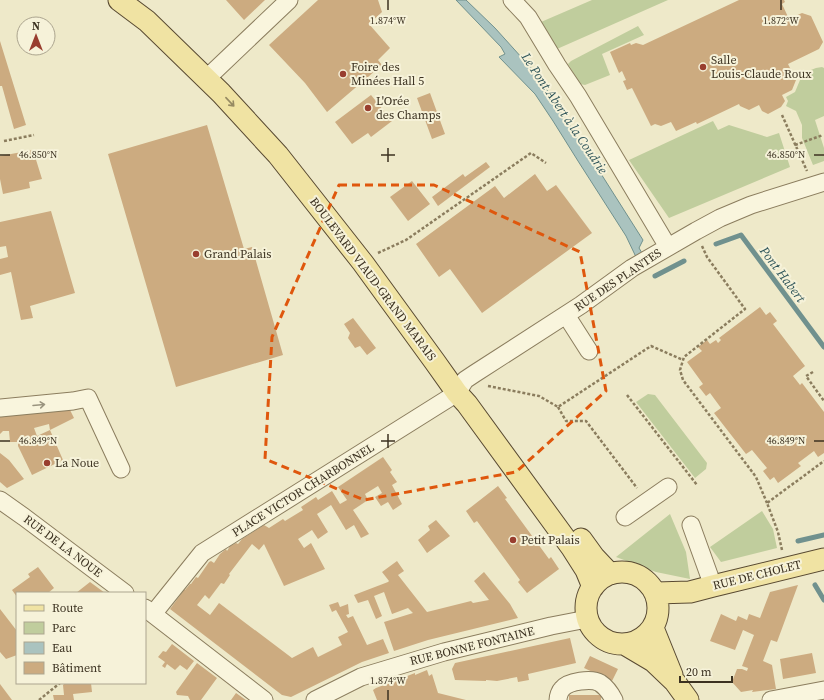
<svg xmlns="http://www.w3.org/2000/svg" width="824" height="700" viewBox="0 0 824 700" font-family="'Source Serif 4',serif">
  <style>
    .green { fill: #c0cd9d }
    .water { fill: #aac3bf; stroke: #70918e }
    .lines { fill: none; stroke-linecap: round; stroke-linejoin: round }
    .stream { stroke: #70918e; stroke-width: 5 }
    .building { fill: #ccab80; fill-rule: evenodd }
    .minor-casing { stroke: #8b7d5e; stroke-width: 19 }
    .major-casing { stroke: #594a32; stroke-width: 23 }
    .path { stroke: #8b7d5e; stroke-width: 2.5; stroke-dasharray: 3 2; stroke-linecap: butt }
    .minor { stroke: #f9f5dd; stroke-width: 17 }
    .major { stroke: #f0e3a3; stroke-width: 21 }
    .oneway { stroke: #968a62 }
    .oneway2 { stroke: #9a947f }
    .marked { fill: none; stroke: #df570d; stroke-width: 3; stroke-dasharray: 8 5; stroke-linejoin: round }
    .ticks { fill: none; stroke: #3c3221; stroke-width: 1.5 }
    .poi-dot { fill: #993e2f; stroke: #f6f2d9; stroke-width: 1.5 }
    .labels { text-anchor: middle; stroke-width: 4; stroke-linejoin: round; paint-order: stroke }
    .poi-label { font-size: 12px; fill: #3c3221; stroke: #f6f2d9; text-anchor: start }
    .street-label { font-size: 12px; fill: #3c3221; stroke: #f6f2d9 }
    .water-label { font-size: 13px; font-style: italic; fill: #31575b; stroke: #f6f2d9 }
    .ticks-label { font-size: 10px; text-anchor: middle; fill: #3c3221; stroke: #f6f2d9; stroke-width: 4; stroke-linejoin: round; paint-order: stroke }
  </style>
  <rect width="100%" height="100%" fill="#eee9c9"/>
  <path class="green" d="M592 0H668L557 49 541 22Z
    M638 26 644 35 602 54 610 75 585 85 580 84 568 64 571 61Z
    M822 67 824 68V116L815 120 824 148V161L813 165 802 138V125L796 111 786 106 788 101 786 97 795 92 800 80 798 75 816 68Z
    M713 121 718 130 729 125 767 137 779 133 790 167 669 218 629 160Z
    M648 394 655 395 707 463 706 469 695 478 636 402Z
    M762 511 773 529 777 548 721 562 710 547Z
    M670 514 686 552 690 579 656 572 616 557Z"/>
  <path class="water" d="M456 0H466L495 28 532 69 539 78 591 158 643 240 639 248 642 253 636 257 626 236 578 161 553 121 535 94 499 57 505 54 501 47Z"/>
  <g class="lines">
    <path class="stream" d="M716 244 741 235 824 347
      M655 276 684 261
      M798 541 824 535
      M815 585 824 600"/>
  </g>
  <path class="building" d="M226 0H265L244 20Z
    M318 0H378L382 12 369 24 390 48 378 60 382 65 327 112 305 83 269 45Z
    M739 0H784L785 2 782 4 789 19 802 13 811 16 823 42 819 49 788 64 796 80 792 90 782 95 785 101 781 107 768 114 762 111 759 105 749 110 740 106 739 104 697 124 696 122 676 131 671 122 661 126 655 124 651 126 632 88 627 90 623 81 626 80 622 71 619 73 610 52 630 43 631 45 636 43 643 45Z
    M0 41 26 125 14 129 2 86H0Z
    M430 93 445 134 432 139 417 98Z
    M371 95 392 121 371 137 368 133 352 144 335 122Z
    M207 125 244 249 252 247 283 355 176 387 108 154Z
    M33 150 42 179 29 182 30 188 3 194 0 179V156Z
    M486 162 490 167 438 206 432 197 463 174 465 177Z
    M535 174 547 191 556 185 592 233 482 313 450 269 439 277 416 244 495 186 504 198Z
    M412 181 430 204 408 221 390 197Z
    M51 211 75 293 30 306 33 318 21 320 11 272 0 275V259L8 257 6 246 0 247V222Z
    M760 307 766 315 770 312 777 321 773 324 805 366 793 376 800 385 802 383 824 412V453L818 457 814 451 798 463 801 466 778 483 774 477 770 480 763 471 767 468 752 450 746 454 714 413 721 408 710 393 706 396 699 387 703 384 687 362 702 351 698 347 707 340 710 344 716 340 718 343 721 340 719 338Z
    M353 318 376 348 367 355 360 346 355 348 348 338 350 333 344 324Z
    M70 410 74 418 50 430 63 460 32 475 18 446V442H10L9 431H3L0 434V416ZM49 424 50 430 37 436 34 428Z
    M0 453 9 460 24 479 7 488 0 482Z
    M383 457 392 470 390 472 397 482 392 485 402 504 393 510 388 502 381 506 375 497 382 493 378 486 365 494 368 500 353 510 369 534 361 538 354 525 346 530 331 505 317 514 328 532 318 539 312 530 298 539 304 548 311 543 325 569 284 586 264 544 259 550 252 544 229 574 230 575 224 584 221 583 209 599 205 595 197 605 210 615 219 603 292 658 313 647 318 657 342 645 338 637 348 632 336 610 332 612 329 605 338 602 340 607 348 604 349 614 346 615 348 618 353 616 367 645 383 639 389 653 362 662 291 697 282 695 170 609 184 590H185L190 584H191L196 577 198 578 209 562 211 561 214 563 220 554 226 549 227 551 230 546 236 543 238 544 242 539 264 525 269 528 283 519 285 521 303 510 301 507 316 497 318 500 332 491 340 504 347 500 338 487Z
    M498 486 507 498 505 499 549 559 551 557 559 569 527 593 518 582 520 580 477 521 474 523 466 511Z
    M436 520 450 536 427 553 418 540 430 530 428 526Z
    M397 561 404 571 398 575 427 612 471 601 473 603 489 600 474 581 484 572 510 604 518 618 428 640 394 651 384 622 413 613 408 608 392 614 384 592 374 596 382 616 376 619 368 600 358 603 354 595 388 582 389 581 382 572Z
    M38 567 54 588 48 593H17V597L12 590 30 577 28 574Z
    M90 582 105 593H76Z
    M798 585 777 642 771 640 763 661 772 665 776 689 752 692 753 690 741 692 732 682 737 669H742L747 671 748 668 742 666 754 635 743 630 735 650 710 641 721 614 736 621 738 616 747 620 749 614 760 618 770 592Z
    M0 609 17 631V655L6 659 0 652Z
    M570 638 576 663 528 674 529 680 518 682 517 677 497 681 486 680V681L455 680 452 669 455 663Z
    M172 644 194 661 187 670 180 665 175 670 167 664 165 668 162 666 165 662 158 657 163 651 166 652Z
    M812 653 816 673 783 679 780 659Z
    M590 656 618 669 612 681 584 668Z
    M197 663 217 678 201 700H190L188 696 177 695 176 692Z
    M427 670 429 676 432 674 438 693 466 700H377L373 690 376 688 415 673V675Z
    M65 683H91L92 692 73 694 74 700H54L53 695H64L63 685Z
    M0 684 12 700H0Z
    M236 693 246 700H231Z
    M569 695H601V700H569Z"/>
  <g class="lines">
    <g class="minor-casing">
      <path id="minor" d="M512 0 528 17 557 65 578 96 668 247
        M206 79 289 0
        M566 315 589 351
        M0 408 73 401 88 398 121 469
        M0 500 24 517 125 593
        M625 517 668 487
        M691 525 713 586
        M145 608 264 700
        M153 614 202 553 457 393 465 380 474 374 581 305 632 268 696 231 720 218 751 205 824 182
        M315 700 361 677 444 652 551 626 587 619
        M558 700C558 696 560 691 562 689 568 681 592 678 600 683 606 687 611 694 614 700
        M771 700 824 690"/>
    </g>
    <g class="major-casing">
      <path id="major" d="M119 0 147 21 221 93 278 155 363 263 435 362 457 393 467 404 572 548 586 570 593 587
        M581 539 594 557 610 574
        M586 608a36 36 0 1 1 72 0a36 36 0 1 1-72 0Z
        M656 593 690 592 713 586 824 559
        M653 628 672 675
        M626 645 653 661 675 682 688 700"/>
    </g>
    <path class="path" d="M782 115 807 171
      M4 141 34 135
      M795 145 823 135
      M702 246 707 257 745 309 684 357 680 370 683 380 756 477 767 503
      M378 253 406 240 531 153 546 163
      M813 372 806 376 824 401
      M488 386 539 396 558 407 651 346 683 360
      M627 395 697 485
      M558 407 566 421H586L637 488
      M782 550 778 532 767 503 824 461
      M39 700 60 683"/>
    <use href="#minor" class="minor"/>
    <use href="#major" class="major"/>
  </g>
  <defs><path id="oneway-shaft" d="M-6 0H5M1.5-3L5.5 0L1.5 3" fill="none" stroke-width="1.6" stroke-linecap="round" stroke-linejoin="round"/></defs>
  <use class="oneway" href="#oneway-shaft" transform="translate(230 102) rotate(47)"/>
  <use class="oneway2" href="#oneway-shaft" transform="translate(39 405) rotate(-5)"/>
  <path class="marked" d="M339 185H434L580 252 606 391 516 472 364 500 265 459 272 337Z"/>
  <path class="ticks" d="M388 0V10M781 0V10M388 148V162M0 155H10M381 155H395M814 155H824M388 434V448M0 441H10M381 441H395M814 441H824M388 690V700"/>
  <g class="poi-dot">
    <circle cx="703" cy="67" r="4"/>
    <circle cx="343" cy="74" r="4"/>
    <circle cx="368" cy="108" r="4"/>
    <circle cx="196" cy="254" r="4"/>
    <circle cx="47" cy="463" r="4"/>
    <circle cx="513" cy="540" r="4"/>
  </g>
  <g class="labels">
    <g class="poi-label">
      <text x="711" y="64">Salle<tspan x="711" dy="14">Louis-Claude Roux</tspan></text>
      <text x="351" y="71">Foire des<tspan x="351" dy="14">Minées Hall 5</tspan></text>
      <text x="376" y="105">L'Orée<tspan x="376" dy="14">des Champs</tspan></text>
      <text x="204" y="258">Grand Palais</text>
      <text x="55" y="467">La Noue</text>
      <text x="521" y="544">Petit Palais</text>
    </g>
    <g class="street-label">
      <text transform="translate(373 279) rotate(53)" y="4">BOULEVARD VIAUD-GRAND MARAIS</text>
      <text transform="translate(618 280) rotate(-34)" y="4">RUE DES PLANTES</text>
      <text transform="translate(303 490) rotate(-32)" y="4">PLACE VICTOR CHARBONNEL</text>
      <text transform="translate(63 546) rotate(37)" y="4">RUE DE LA NOUE</text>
      <text transform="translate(757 575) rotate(-14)" y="4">RUE DE CHOLET</text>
      <text transform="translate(472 646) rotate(-14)" y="4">RUE BONNE FONTAINE</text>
    </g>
    <g class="water-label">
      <text transform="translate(565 113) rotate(56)" y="5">Le Pont Abert à la Coudrie</text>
      <text transform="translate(783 274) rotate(53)" y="5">Pont Habert</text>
    </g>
  </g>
  <g class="ticks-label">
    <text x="388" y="24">1.874°W</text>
    <text x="781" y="24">1.872°W</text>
    <text x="38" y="158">46.850°N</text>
    <text x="786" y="158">46.850°N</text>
    <text x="38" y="444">46.849°N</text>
    <text x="786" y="444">46.849°N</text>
    <text x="388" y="684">1.874°W</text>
  </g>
  <rect x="16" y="592" width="130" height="92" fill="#f6f2d9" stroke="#aca58f"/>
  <rect x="24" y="605" width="20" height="6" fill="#f0e3a3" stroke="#aca58f"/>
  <text x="52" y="612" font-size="12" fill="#3c3221">Route</text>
  <rect x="24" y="622" width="20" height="12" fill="#c0cd9d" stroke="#aca58f"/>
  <text x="52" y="632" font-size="12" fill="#3c3221">Parc</text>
  <rect x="24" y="642" width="20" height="12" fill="#aac3bf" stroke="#aca58f"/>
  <text x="52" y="652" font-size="12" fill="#3c3221">Eau</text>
  <rect x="24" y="662" width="20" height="12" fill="#ccab80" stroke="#aca58f"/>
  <text x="52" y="672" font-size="12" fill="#3c3221">Bâtiment</text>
  <g transform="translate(36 36)"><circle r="19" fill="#f6f2d9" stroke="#aca58f"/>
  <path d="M0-3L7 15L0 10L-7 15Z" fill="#993e2f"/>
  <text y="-6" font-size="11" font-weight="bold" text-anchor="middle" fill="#3c3221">N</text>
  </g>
  <path d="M680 676v6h52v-6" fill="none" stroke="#3c3221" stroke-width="2"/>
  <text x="686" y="676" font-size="12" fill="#3c3221" stroke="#f6f2d9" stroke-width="3" paint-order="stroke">20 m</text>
</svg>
